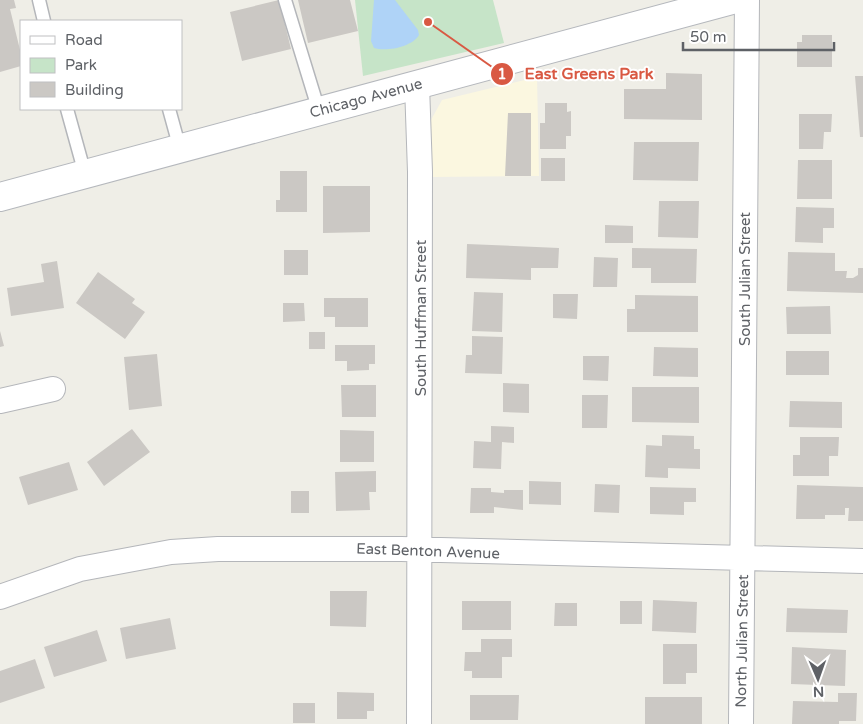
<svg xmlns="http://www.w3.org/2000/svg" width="863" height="724" viewBox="0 0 863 724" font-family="'Varela Round',sans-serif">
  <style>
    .commercial { fill: #fbf7e0 }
    .green { fill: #c6e4c8 }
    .water { fill: #afd3f7 }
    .building { fill: #cbc8c4 }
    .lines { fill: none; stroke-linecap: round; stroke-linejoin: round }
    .service-casing { stroke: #b4b6ba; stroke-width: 15 }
    .minor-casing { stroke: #b4b6ba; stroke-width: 26 }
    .secondary-casing { stroke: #b5b8bd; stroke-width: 30 }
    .service { stroke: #fff; stroke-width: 12 }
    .minor { stroke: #fff; stroke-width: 24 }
    .secondary { stroke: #fff; stroke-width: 28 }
    .labels { text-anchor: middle; stroke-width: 4; stroke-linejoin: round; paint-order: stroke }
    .street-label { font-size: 15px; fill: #5e6166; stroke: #fff }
    .leader { fill: none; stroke: #d95943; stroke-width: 2 }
    .callout-dot { fill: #d95943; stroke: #fff; stroke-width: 2 }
    .mark-label { font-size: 15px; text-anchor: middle; font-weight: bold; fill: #fff }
    .callout-label { font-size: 16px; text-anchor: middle; font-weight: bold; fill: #d95943; stroke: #fff; stroke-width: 4; stroke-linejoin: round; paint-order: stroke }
  </style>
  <rect width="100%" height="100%" fill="#efeee7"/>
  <path class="commercial" d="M537 77 539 176 432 177 431 120 442 100Z"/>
  <path class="green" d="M355 0H493L504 43 363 76Z"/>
  <path class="water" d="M374 0H395L418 30 419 35C412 47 386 52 374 48L371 41Z"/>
  <path class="building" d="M0 0H14L16 8 10 9 21 54V66L0 72Z
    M279 0 291 49 242 61 230 12Z
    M298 0H350L358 31 308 43Z
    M802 35H832V67H797V42H802Z
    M666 73 702 74V120L624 119V89H666Z
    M855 76H863V137H860Z
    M545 103H567V112L571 111V136H566V149H540V123H545Z
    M508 113H531V176H505Z
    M799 114H832L831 132H824L823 149H799Z
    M634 142H699L698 181 633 180Z
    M541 158H565V181H541Z
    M798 160H832V199H797Z
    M280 171H307V212H276V200H280Z
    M323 186H370V232L323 233Z
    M659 201H699L698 238 658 237Z
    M796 207 834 208V228H823V243L795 242Z
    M605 225 633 226V243H605Z
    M467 244 559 248 558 268H531V280L466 278Z
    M632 248 697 249 696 283H651V268H632Z
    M284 250H308V275H284Z
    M788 252 835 253V271H847L846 278H853L858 275V268H863V293L787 291Z
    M594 257 618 258 617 287H593Z
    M57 261 64 308 11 316 7 288 44 282 41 264Z
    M98 272 135 299 132 303 145 312 125 339 76 303Z
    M474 292 503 293 502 332 472 331Z
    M553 294H578L577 319 553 318Z
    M635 295 698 296V332H627V309H635Z
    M324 298H368V327H335V317H324Z
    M283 303H304L305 321 283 322Z
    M830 306 831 334H787L786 307Z
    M0 331 4 346 0 347Z
    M309 332H325V349H309Z
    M472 336 503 337 502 374 465 373 466 355H472Z
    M335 345H375V364H369V370L347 371V361H335Z
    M654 347 698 348V377L653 376Z
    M786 351H829V375H786Z
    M157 354 162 406 129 410 124 357Z
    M583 356H609L608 381 583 380Z
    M503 383 529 384V413L503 412Z
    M341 385H376V417H342Z
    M632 387H699V423L632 422Z
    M582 395H608L607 428H582Z
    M790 401 842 402V428L789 427Z
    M491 426 514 427V443L502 442 501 469 473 468 474 441 491 442Z
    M132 429 150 452 104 486 87 462Z
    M340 430 374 431V462H340Z
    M662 435 694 436V449H700V469L668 468V478L645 477 646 445 662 446Z
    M800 437H839L838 456H829V476H793V455H800Z
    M69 462 78 490 28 505 19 477Z
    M376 471V492H369L370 510 336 511 335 472Z
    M529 481 561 482V505L529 504Z
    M595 484 620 485 619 513 594 512Z
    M797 485 863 487V521H848L849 508H845V515H825V519H796Z
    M650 487 696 488V502H684V515L650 514Z
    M471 488H491V492L504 493V490H523V510L494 507V513H470Z
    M291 491H309V513H291Z
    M330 591H367L366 627 330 626Z
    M653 600 697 602 696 633 652 631Z
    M462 601H511V630H462Z
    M620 601H642V624H620Z
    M555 603H577V626H554Z
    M787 608 848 610 847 633 786 632Z
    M170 618 176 649 126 659 120 628Z
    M97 630 107 661 54 677 44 647Z
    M481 639H512V657H502V678H472V671H464L465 652H481Z
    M663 644H697V673H686V684H663Z
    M792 647 846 650 845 686 791 684Z
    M35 659 45 688 0 703V671Z
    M337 692 374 693V711H367V719H337Z
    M838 693H857L856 721H839V724H792L793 701 838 702Z
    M470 695H519L518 720H470Z
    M645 697H702V724H645Z
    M293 703H315V723H293Z"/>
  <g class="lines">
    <g class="service-casing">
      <path id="service" d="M39 0 44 21
        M285 0 319 111
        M67 109 85 174
        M169 109 180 149"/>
    </g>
    <g class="minor-casing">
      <path id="minor" d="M417 85 420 172 419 724
        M0 401 53 389
        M0 597 80 569 171 552 218 549H401L863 561
        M741 724 747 0"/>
    </g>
    <g class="secondary-casing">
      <path id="secondary" d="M0 197 732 0"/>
    </g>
    <use href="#service" class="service"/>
    <use href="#minor" class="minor"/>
    <use href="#secondary" class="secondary"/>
  </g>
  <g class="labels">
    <g class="street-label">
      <text transform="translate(366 98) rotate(-15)" y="5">Chicago Avenue</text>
      <text transform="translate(745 279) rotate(-90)" y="5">South Julian Street</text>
      <text transform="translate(421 318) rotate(-90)" y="5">South Huffman Street</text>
      <text transform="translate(428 551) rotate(2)" y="5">East Benton Avenue</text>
      <text transform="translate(742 641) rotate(-89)" y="5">North Julian Street</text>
    </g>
  </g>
  <path class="leader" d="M428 22L502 74"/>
  <g class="callout-dot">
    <circle cx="428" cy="22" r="5"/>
    <circle cx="502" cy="74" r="12"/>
  </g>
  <g class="mark-label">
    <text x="502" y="79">1</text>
  </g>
  <g class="callout-label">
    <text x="589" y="79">East Greens Park</text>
  </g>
  <rect x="20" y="20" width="162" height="90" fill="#ffffff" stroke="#bfc0c2"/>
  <rect x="30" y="36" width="25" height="8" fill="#ffffff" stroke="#bfc0c2"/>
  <text x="65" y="45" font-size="15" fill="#5e6166">Road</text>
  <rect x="30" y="58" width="25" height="15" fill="#c6e4c8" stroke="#bfc0c2"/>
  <text x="65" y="70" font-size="15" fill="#5e6166">Park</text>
  <rect x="30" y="82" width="25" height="15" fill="#cbc8c4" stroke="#bfc0c2"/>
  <text x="65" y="95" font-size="15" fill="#5e6166">Building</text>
  <g transform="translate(818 679) rotate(178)" stroke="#ffffff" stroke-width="4" paint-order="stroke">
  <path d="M0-4L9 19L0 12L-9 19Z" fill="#5e6166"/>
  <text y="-8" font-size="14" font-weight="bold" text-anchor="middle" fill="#5e6166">N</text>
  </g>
  <path d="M683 42v8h151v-8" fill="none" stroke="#5e6166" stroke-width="2.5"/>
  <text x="690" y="42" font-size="15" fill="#5e6166" stroke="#ffffff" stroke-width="4" paint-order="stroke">50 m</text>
</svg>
